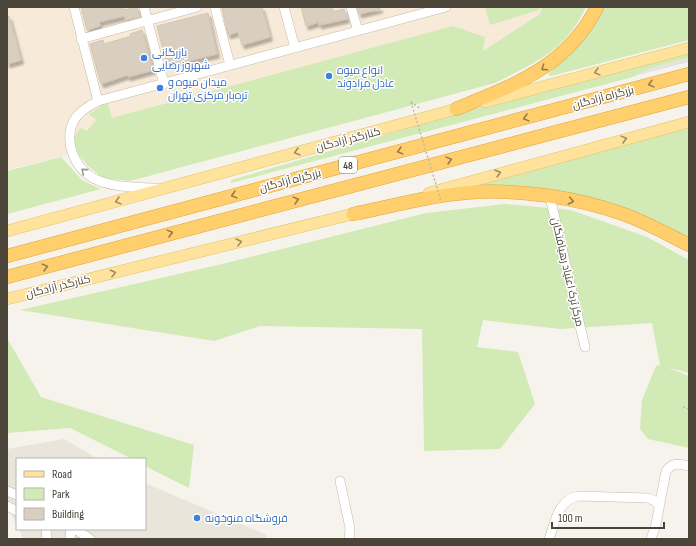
<svg xmlns="http://www.w3.org/2000/svg" width="696" height="546" viewBox="0 0 696 546" font-family="'Sofia Sans Condensed',Cairo,sans-serif">
  <style>
    .residential { fill: #eae5da }
    .commercial { fill: #f7ead8 }
    .green { fill: #d2eab5 }
    .parking { fill: #e5e3e0 }
    .building { fill: #d8cfc1; stroke: #d3c7b4; filter: url(#shadow) }
    .lines { fill: none; stroke-linecap: round; stroke-linejoin: round }
    .minor-casing { stroke: #c2bbae; stroke-width: 10 }
    .major-casing { stroke: #e6c16a; stroke-width: 12 }
    .highway-casing { stroke: #e0a43c; stroke-width: 14 }
    .path { stroke: #c4b79f; stroke-width: 1.5; stroke-dasharray: 2 2; stroke-linecap: butt }
    .minor { stroke: #fff; stroke-width: 9 }
    .major { stroke: #ffe39c; stroke-width: 11 }
    .highway { stroke: #ffcf6e; stroke-width: 13 }
    .path-bridge { stroke: #c4b79f; stroke-width: 1.5; stroke-dasharray: 2 2; stroke-linecap: butt }
    .oneway { stroke: #937c4e }
    .oneway2 { stroke: #9c8c66 }
    .oneway3 { stroke: #9c9892 }
    .shop-dot { fill: #3f7fe0; stroke: #fff; stroke-width: 1.5 }
    .labels { text-anchor: middle; stroke-width: 3; stroke-linejoin: round; paint-order: stroke }
    .shield { fill: #fff; stroke: #817c74; stroke-width: 1 }
    .shield-label { font-size: 10px; font-weight: bold; fill: #4b4439 }
    .shop-label { font-size: 11px; fill: #366cbe; stroke: #fff; text-anchor: start }
    .street-label { font-size: 11px; fill: #4b4439; stroke: #fff }
  </style>
  <defs>
    <filter id="shadow"><feDropShadow dx="2.5" dy="4" stdDeviation="1" flood-color="#0004"/></filter>
  </defs>
  <rect width="100%" height="100%" fill="#f6f3ec"/>
  <path class="residential" d="M64 439 98 459H17V526L7 505V449Z
    M145 483 267 535 266 539H23L19 529H145Z"/>
  <path class="commercial" d="M7 7H542L540 14 483 51 7 170Z"/>
  <path class="green" d="M485 7H540L539 10 490 25Z
    M542 7H586C565 51 536 62 495 83L130 181 103 178 88 166 74 149V138L80 128 87 131 96 120 89 114 107 102 112 118 453 26 485 37 483 51 540 14Z
    M603 7H685L689 9V40L551 76 548 74 581 43Z
    M689 53V58L648 69 633 77 231 183V180L467 111Z
    M689 128V242L679 236 509 187 478 184Z
    M61 157 82 180 101 189 7 214V171Z
    M505 204 571 210 647 237 689 260V373L667 367 689 376V448L648 439 640 429 642 400 656 366 660 365 652 323 560 329 483 320 477 347 518 352 535 404 500 449 424 451 422 329 260 326 214 341 20 310 218 265 426 213Z
    M7 338 41 397 194 445 189 488 145 466V459H132L70 428 7 433Z"/>
  <path class="parking" d="M689 58V62L634 76 648 69Z"/>
  <path class="building" d="M81 7H124V10L137 7 140 17 126 20 124 16 99 22 100 26 87 30Z
    M226 7H262L270 37 242 45 238 32 228 35 222 8Z
    M301 7H332L333 12 344 9 347 19 319 25V22L306 26Z
    M357 7H380V9L359 14Z
    M208 13 217 54 167 66 157 26Z
    M9 16 21 60 7 64V17Z
    M142 30 153 70 128 77 127 75 101 84 90 44 103 40 104 44 131 36 130 34Z"/>
  <g class="lines">
    <g class="minor-casing">
      <path id="minor" d="M74 7 98 101
        M144 7 164 84
        M215 7 230 65
        M284 7 295 48
        M351 7 358 31
        M81 39 197 7
        M156 188C135 187 112 188 93 178 75 168 64 143 73 122 78 112 88 106 98 101L446 7
        M550 197 585 347
        M340 481 350 528 349 539
        M7 491 17 495
        M7 506 17 511
        M46 529 47 539
        M75 529 90 539
        M70 539 71 529
        M549 539C556 521 557 501 578 496L648 498 655 501 659 506
        M651 539 656 524 666 471C673 462 678 464 689 466"/>
    </g>
    <g class="major-casing">
      <path id="major" d="M485 102 689 48
        M429 193 689 122
        M7 231 464 107
        M7 299 361 212"/>
    </g>
    <g class="highway-casing">
      <path id="highway" d="M456 109C514 85 567 67 597 7
        M353 214C389 207 427 196 464 193 513 188 576 197 623 214 646 222 667 234 689 245
        M7 256 689 74
        M7 277 689 97"/>
    </g>
    <path class="path" d="M411 102 421 109
      M683 407 689 409"/>
    <use href="#minor" class="minor"/>
    <use href="#major" class="major"/>
    <use href="#highway" class="highway"/>
    <path class="path-bridge" d="M411 102 441 201"/>
  </g>
  <defs><path id="oneway-chevron" d="M-2-3.5L2.5 0L-2 3.5" fill="none" stroke-width="1.6" stroke-linecap="round" stroke-linejoin="round"/></defs>
  <g class="oneway">
    <use href="#oneway-chevron" transform="translate(544 68) rotate(146)"/>
    <use href="#oneway-chevron" transform="translate(651 84) rotate(165)"/>
    <use href="#oneway-chevron" transform="translate(526 118) rotate(165)"/>
    <use href="#oneway-chevron" transform="translate(400 151) rotate(165)"/>
    <use href="#oneway-chevron" transform="translate(449 160) rotate(-15)"/>
    <use href="#oneway-chevron" transform="translate(234 195) rotate(165)"/>
    <use href="#oneway-chevron" transform="translate(296 200) rotate(-15)"/>
    <use href="#oneway-chevron" transform="translate(571 201) rotate(11)"/>
    <use href="#oneway-chevron" transform="translate(170 233) rotate(-15)"/>
    <use href="#oneway-chevron" transform="translate(45 267) rotate(-15)"/>
  </g>
  <g class="oneway2">
    <use href="#oneway-chevron" transform="translate(597 72) rotate(165)"/>
    <use href="#oneway-chevron" transform="translate(624 139) rotate(-15)"/>
    <use href="#oneway-chevron" transform="translate(297 152) rotate(165)"/>
    <use href="#oneway-chevron" transform="translate(498 173) rotate(-16)"/>
    <use href="#oneway-chevron" transform="translate(118 201) rotate(165)"/>
    <use href="#oneway-chevron" transform="translate(239 242) rotate(-14)"/>
    <use href="#oneway-chevron" transform="translate(113 273) rotate(-14)"/>
  </g>
  <use class="oneway3" href="#oneway-chevron" transform="translate(84 171) rotate(-140)"/>
  <g class="shop-dot">
    <circle cx="144" cy="58" r="4"/>
    <circle cx="329" cy="76" r="4"/>
    <circle cx="160" cy="88" r="4"/>
    <circle cx="197" cy="518" r="4"/>
  </g>
  <g class="labels">
    <rect class="shield" x="339" y="157" width="18" height="16" rx="3"/>
    <g class="shield-label">
      <text x="348" y="169">48</text>
    </g>
    <g class="shop-label">
      <text x="152" y="56">بازرگانی<tspan x="152" dy="13">شهروز رضایی</tspan></text>
      <text x="337" y="74">انواع میوه<tspan x="337" dy="13">عادل مرادوند</tspan></text>
      <text x="168" y="86">میدان میوه و<tspan x="168" dy="13">تره‌بار مرکزی تهران</tspan></text>
      <text x="205" y="522">فروشگاه منوخونه</text>
    </g>
    <g class="street-label">
      <text transform="translate(603 97) rotate(-15)" y="4">بزرگراه آزادگان</text>
      <text transform="translate(348 139) rotate(-15)" y="4">کنارگذر آزادگان</text>
      <text transform="translate(290 180) rotate(-15)" y="4">بزرگراه آزادگان</text>
      <text transform="translate(568 272) rotate(77)" y="4">مرکز ترک اعتیاد رهیافتگان</text>
      <text transform="translate(58 286) rotate(-14)" y="4">کنارگذر آزادگان</text>
    </g>
  </g>
  <rect width="696" height="546" fill="none" stroke="#4b4439" stroke-width="16"/>
  <rect x="16" y="458" width="130" height="72" fill="#ffffff" stroke="#b7b4b0"/>
  <rect x="24" y="471" width="20" height="6" fill="#ffe39c" stroke="#b7b4b0"/>
  <text x="52" y="478" font-size="12" fill="#4b4439">Road</text>
  <rect x="24" y="488" width="20" height="12" fill="#d2eab5" stroke="#b7b4b0"/>
  <text x="52" y="498" font-size="12" fill="#4b4439">Park</text>
  <rect x="24" y="508" width="20" height="12" fill="#d8cfc1" stroke="#b7b4b0"/>
  <text x="52" y="518" font-size="12" fill="#4b4439">Building</text>
  <path d="M552 522v6h112v-6" fill="none" stroke="#4b4439" stroke-width="2"/>
  <text x="558" y="522" font-size="12" fill="#4b4439" stroke="#ffffff" stroke-width="3" paint-order="stroke">100 m</text>
</svg>
